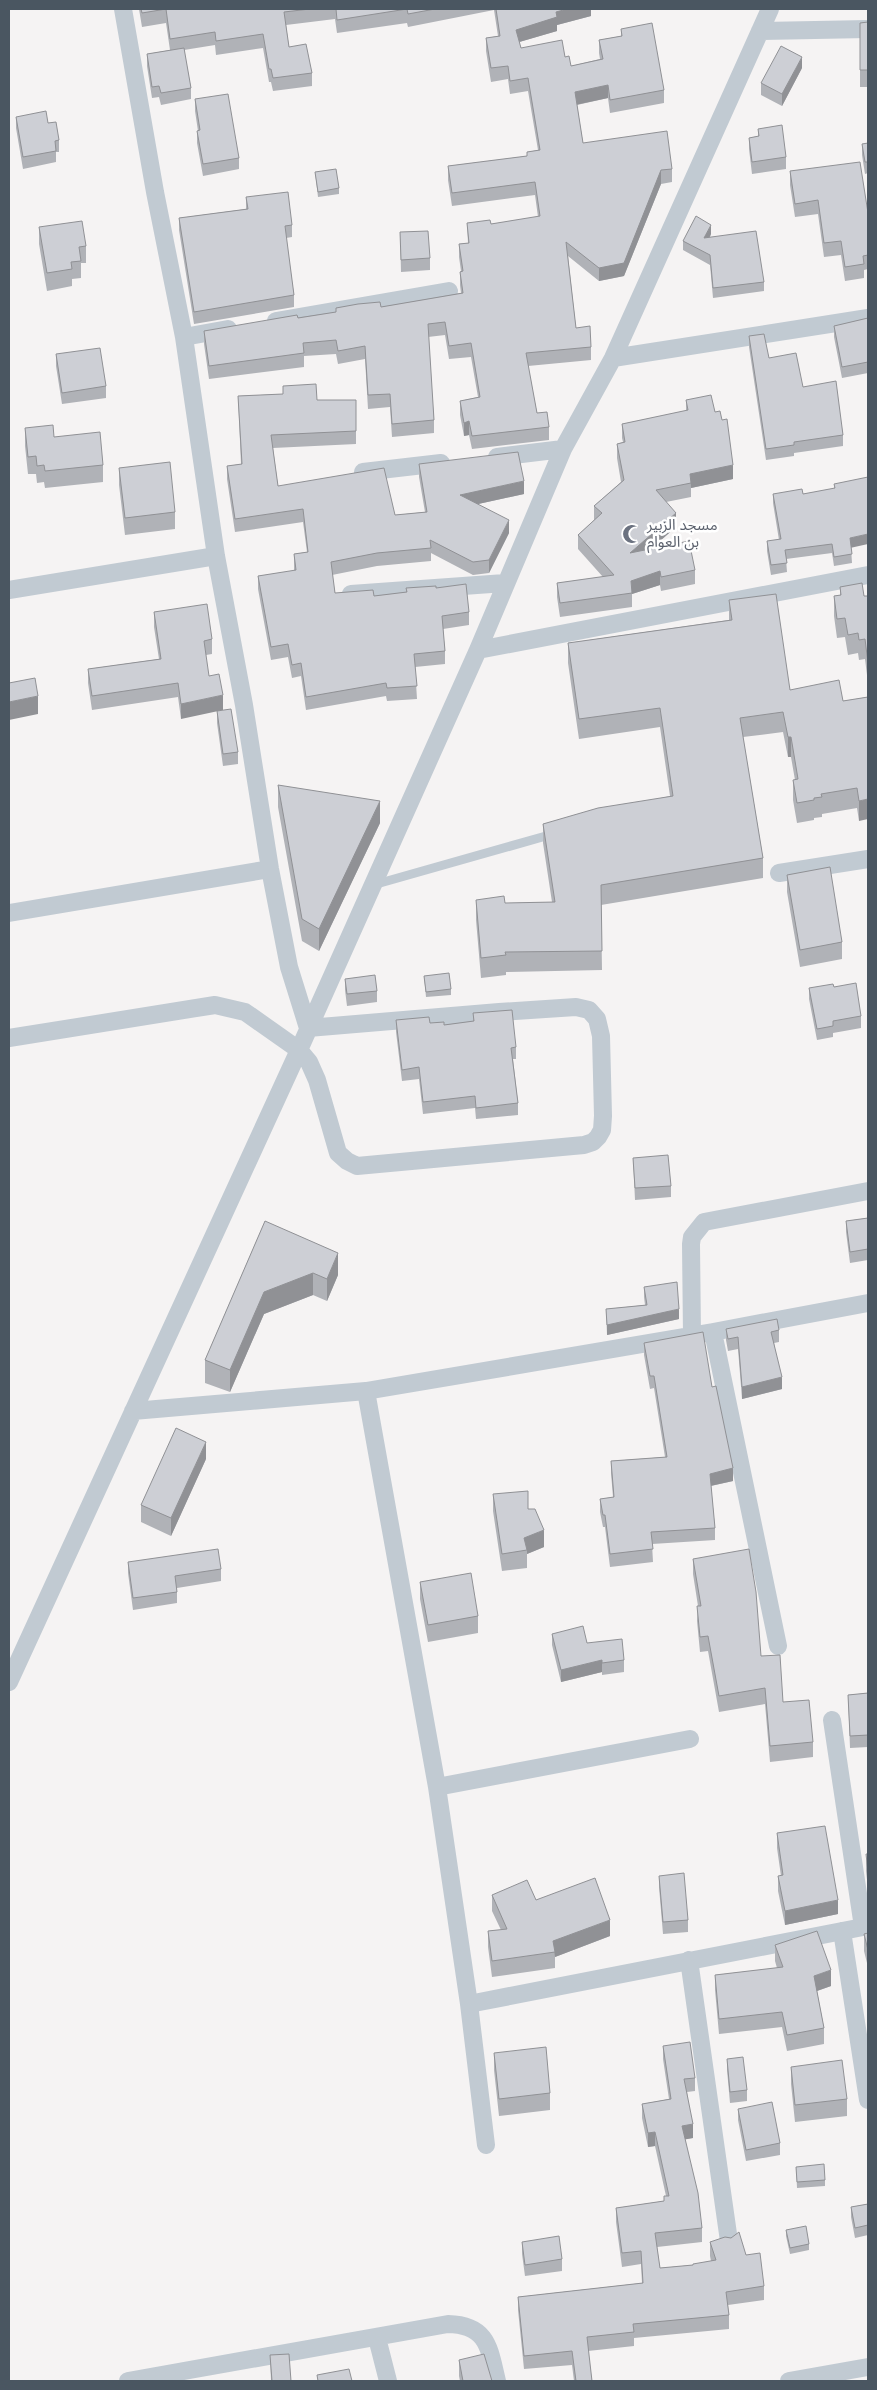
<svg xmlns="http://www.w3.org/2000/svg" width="877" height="2390" viewBox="0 0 877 2390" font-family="Montserrat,'Noto Sans Arabic',sans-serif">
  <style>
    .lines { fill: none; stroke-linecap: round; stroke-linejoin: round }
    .lane { stroke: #c1cad2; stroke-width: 9 }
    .street { stroke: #c1cad2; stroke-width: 18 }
    .wall { fill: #b0b2b7 }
    .shaded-wall { fill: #909195 }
    .building { fill: #cdcfd5; stroke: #909195 }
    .labels { text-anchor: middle; stroke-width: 5; stroke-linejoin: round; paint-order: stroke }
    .worship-label { font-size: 15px; fill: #5b616d; stroke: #fff; text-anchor: start }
  </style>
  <rect width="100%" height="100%" fill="#f5f3f3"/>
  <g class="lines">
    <path class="lane" d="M373 885 553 834"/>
    <path class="street" d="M760 31 868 29
      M276 321 449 291
      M184 337 228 329
      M613 358 868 318
      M497 457 563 449
      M363 472 441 463
      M9 590 216 556
      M351 594 505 583
      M478 650 868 575
      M779 873 868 859
      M9 913 270 869
      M9 1038 215 1005 245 1012 299 1050 309 1062 317 1080 338 1153 347 1161 357 1166 584 1145 593 1142 598 1137 602 1130 603 1116 601 1036 597 1019 589 1010 576 1007 499 1012 308 1028 289 967 270 869 244 705 216 556 184 337 155 192 123 9
      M713 1332 778 1646
      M692 1336 691 1244 692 1237 704 1222 868 1191
      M366 1391 437 1787 469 2004 486 2145
      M133 1411 366 1391 713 1332 868 1303
      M9 1682 299 1050 478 650 563 449 613 358 770 9
      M832 1720 863 1927
      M437 1787 690 1739
      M842 1931 868 2100
      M689 1960 729 2241
      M469 2004 868 1926
      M377 2338 388 2381
      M128 2381 448 2324C488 2325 489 2348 497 2381
      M789 2381 868 2367"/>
  </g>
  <path class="wall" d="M139 9H591V16L557 25V31L519 42 521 48 565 57 571 66 600 59 599 53V40L621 36V29L664 90V103L610 113 608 98 577 105 583 143 672 169V182L661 184 624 276 599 281 568 256 576 328 591 347V360L528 366 537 413 549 427V440L472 449 469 435 464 436 460 415V401L478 397 471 357 449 359 445 335 428 337 434 420V433L392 437 390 407 368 409 365 359 338 364 336 354 304 356V367L209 379 204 344V331L336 312V308L381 307 461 293 460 285V272L461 271 459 257V244L468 243 467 223 491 224 538 217 535 195 452 206 448 180V166L527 156V152L538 150 528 91 510 94 508 79 491 82 486 51V38L498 36 494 10 408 27 407 23 337 33 335 19 286 25 289 47 312 73V86L273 91 271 82H269L263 48 216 55 215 45 184 50 191 88V99L161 105 159 97 152 98 147 66V54L170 50 166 23 142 27Z
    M868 22V87H860V23Z
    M802 68 782 106 761 95V83Z
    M195 99 239 158V169L203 176 197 143V131H198L195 111Z
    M16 117 48 123 59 140V152H56V162L23 169 16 128Z
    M758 129 786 157V169L752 174 749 149V138L758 136Z
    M868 143V173L865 174 862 155V144Z
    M790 171 868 213V269L864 270V278L845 281 841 255 824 257 818 214 795 217 790 185Z
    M315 172 339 188V194L318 197Z
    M246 197 292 225V237L286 238 294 295V307L194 324 179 230V218L246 209Z
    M39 227 86 246V263H81V278L72 279V286L47 291 39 244Z
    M400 232 430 258V270L401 272Z
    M711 234 710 237 764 282V291L713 298 710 265 683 250V241Z
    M868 318V373L842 378 834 337V326Z
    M749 336 769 358 803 387 843 435V446L794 453V456L766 460 749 347Z
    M56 354 106 386V398L62 404 56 366Z
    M283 386 317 400H356V444L273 448 278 486 395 515 425 512 419 477V464L524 494 478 504 509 533 489 573 473 575 431 553V561L377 566 332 575 335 593 374 596 406 592V588H436L469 612V625L443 629 445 651V664L415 667 417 699 387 701 386 696 306 710 301 676 292 678 288 657 271 660 258 589V576L294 571V554L307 552 303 522 235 532 227 479V466L241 464 238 396 283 394Z
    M686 400 715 412 733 479 691 488V497L666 502 676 527 651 549 695 570V584L661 591 660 585 632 594V607L560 617 557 597V583L603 577 578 549V535L594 520V506L621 482 617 458V444L623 442 622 438V424L686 411Z
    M25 428 54 437 103 465V482L45 488 44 482 37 483 36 474H28L25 446Z
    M119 468 175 512V529L125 535 119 485Z
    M834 484 851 547 852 563 834 566 832 553 786 559 787 572 771 575 767 551V541L779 540 773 503V494H803L834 489Z
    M840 587 864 596H868V683L865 659 859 660 858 653 848 655 845 637 837 638 834 616V596L840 595Z
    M729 600 790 690 843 701 868 697 859 821 857 808 822 814V817L814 818V820L797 823 793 800V780H795L791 757H788L783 732 743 737 763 858V878L601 905 602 970 506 972V975L481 978 476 920V900L505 903 552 902 543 843V824L670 796 660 727 579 739 568 663V643L729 620Z
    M154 612 212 639V654L206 655 181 719 178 697 92 710 88 683V669L159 659 154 627Z
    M217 711 238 752V764L223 766 217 723Z
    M278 785 380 823 319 951 302 941 278 807Z
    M787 875 842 942V959L800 967 787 892Z
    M424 976 451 989V995L426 997Z
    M345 979 377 991V1002L347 1006 345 990Z
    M834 987 861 1016V1028L833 1033V1037L817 1040 809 999V988Z
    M473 1013 516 1047V1059H513L518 1103V1115L476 1119 475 1108 423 1114 419 1079 402 1081 396 1032V1020L444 1025 473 1021Z
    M633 1158 671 1186V1197L635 1200Z
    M868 1218V1260L850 1263 846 1232V1221Z
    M265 1221 338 1275 327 1301 313 1295 264 1314 230 1392 205 1383V1360Z
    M644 1287 679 1319 607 1335 606 1309 645 1305 644 1297Z
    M726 1329 779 1330V1342L774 1343 782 1389 742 1399 738 1349 728 1351 726 1340Z
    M644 1343 712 1387 733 1481 711 1486 715 1528V1540L652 1544 653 1562 610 1567 605 1527H603L600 1512V1499L613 1497 611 1473V1461L665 1457 654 1388 650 1389 644 1355Z
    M206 1459 171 1536 141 1522V1505Z
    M493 1494 528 1509 544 1547 527 1554V1568L502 1571 493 1511Z
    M693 1559 761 1656 783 1702 813 1742V1757L770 1762 765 1704 719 1712 708 1651 700 1652 697 1621 698 1606 693 1574Z
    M128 1562 221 1569V1581L177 1588V1603L133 1610 128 1573Z
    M420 1582 478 1616V1633L428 1642 420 1599Z
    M552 1634 587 1643 624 1660V1672L602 1675V1672L561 1682 552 1645Z
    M868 1693V1747L850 1748 848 1695Z
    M777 1833 838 1914 785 1925 778 1891V1876H781L777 1848Z
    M866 1854H868V1888L866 1871Z
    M659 1876 688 1920V1932L663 1934 659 1887Z
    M492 1895 536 1900 610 1936 555 1957V1968L492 1977 488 1947V1931L501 1930 492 1911Z
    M868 1933V1967L864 1951V1934Z
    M775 1945 831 1986 817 1991 824 2028V2044L787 2051 782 2027 719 2034 715 1990V1975L777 1968 775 1961Z
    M663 2046 695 2078V2091L687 2092 693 2138 685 2139 702 2228V2242L657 2247 660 2268 693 2265 711 2261 710 2256V2242L746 2255 764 2286V2300L728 2305 729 2315V2329L634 2338V2346L588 2351 592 2381H574L572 2365 524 2369 518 2310V2297L642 2283 641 2264 622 2267 616 2222V2208L664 2201V2196H666L655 2146 648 2147 642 2118V2104L669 2099 663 2059Z
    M494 2053 550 2093V2110L499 2116 494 2070Z
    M727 2059 747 2090V2101L730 2103 727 2070Z
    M791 2067 847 2099V2116L795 2122 791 2084Z
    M738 2109 780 2143V2155L746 2161 738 2120Z
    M796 2167 825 2180V2186L797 2188Z
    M868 2204V2235L855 2238 851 2217V2207Z
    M786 2230 809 2244V2250L790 2254 786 2236Z
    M522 2242 562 2259V2271L525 2276 522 2254Z
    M270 2355 291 2381H271Z
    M459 2360 492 2381H460L459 2376Z"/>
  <path class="shaded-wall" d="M567 9H591V16L557 25V31L516 43V30L556 12Z
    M802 57V68L782 106V94Z
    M608 85V98L575 105V92Z
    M661 170V184L624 276 599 281V268Z
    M711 225V234L704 248V238Z
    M469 421V435L464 436V423Z
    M733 465V479L691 488 690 474Z
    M524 481V494L460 508V495Z
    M676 513V527L630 567V553Z
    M509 520V533L489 573V560Z
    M868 534V544L850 548V538Z
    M660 571V585L632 594 631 581Z
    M223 695V710L181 719V704Z
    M38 696V714L9 720V702Z
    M788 737H791V757H788Z
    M868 799V819L859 821V801Z
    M380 801V823L319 951V929Z
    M338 1253V1275L327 1301V1279Z
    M313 1273V1295L264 1314 230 1392V1370L264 1292Z
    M679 1309V1319L607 1335V1325Z
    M782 1377V1389L742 1399V1387Z
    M206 1442V1459L171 1536V1518Z
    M733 1468V1481L710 1486V1474Z
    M544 1530V1547L527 1554V1550L524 1538Z
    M602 1660V1672L561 1682V1670Z
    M838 1900V1914L785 1925V1911Z
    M610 1920V1936L555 1957 553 1941Z
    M831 1970V1986L814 1992V1976Z
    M693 2124V2138L682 2140V2126Z
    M655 2132V2146L648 2147V2133Z"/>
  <path class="building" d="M141 9H310L284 12 289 47 306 44 312 73 273 78 271 69H269L263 34 216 41 215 32 170 39 166 9 142 13Z
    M336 9H435L408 14 407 9 337 20Z
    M496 9H567L556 12 557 17 516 30 521 48 562 40 565 57 569 56 571 66 603 59 599 40 622 36 621 29 652 23 664 90 610 100 608 85 575 92 583 143 667 131 672 169 661 170 624 263 599 268 566 242 576 328 590 326 591 347 526 353 537 413 547 412 549 427 472 436 469 421 464 423 460 401 480 397 471 343 449 346 445 322 428 324 434 420 392 424 390 394 368 395 365 346 338 351 336 340 303 343 304 353 209 366 204 331 297 315 298 318 336 312V308L358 304 380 302 381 307 463 293 460 272 463 271 459 244 469 243 467 223 490 220 491 224 540 216 535 182 452 193 448 166 527 156V152L540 150 528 78 510 81 508 66 491 68 486 38 500 36Z
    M868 22V70H860V23Z
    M781 46 802 57 782 94 761 83Z
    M184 48 191 88 161 93 159 86 152 87 147 54Z
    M228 94 239 158 203 164 197 131 200 130 195 99Z
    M46 111 48 123 56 122 59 140 55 141 56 151 23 157 16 117Z
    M782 125 786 157 752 162 749 138 759 136 758 129Z
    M868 143V162H865L862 144Z
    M860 162 868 213V255L863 256 864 264 845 267 841 241 824 243 818 200 795 204 790 171Z
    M336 169 339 188 318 192 315 172Z
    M288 192 292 225 285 226 294 295 194 312 179 218 248 209 246 197Z
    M696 216 711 225 704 238 756 231 764 282 713 288 710 255 683 241Z
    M82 221 86 246 79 247 81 261 71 262 72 269 47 273 39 227Z
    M428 231 430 258 401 260 400 232Z
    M868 318V362L842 367 834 326Z
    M764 334 769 358 796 353 803 387 836 381 843 435 794 442V445L766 449 749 336Z
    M100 348 106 386 62 393 56 354Z
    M316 384 317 400H356V431L271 435 278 486 384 468 395 515 427 512 419 464 518 452 524 481 460 495 509 520 489 560 473 562 430 540 431 548 377 553 331 562 335 593 373 590 374 596 407 592 406 588 436 586V588L466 584 469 612 442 616 445 651 414 654 417 686 387 688 386 683 306 697 301 663 292 665 288 644 271 647 258 576 296 570 294 554 308 552 303 509 235 519 227 466 242 464 238 396 283 394V386Z
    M711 395 715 412 720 411 722 420 727 419 733 465 690 474 691 483 656 490 676 513 630 553 689 541 695 570 661 577 660 571 631 581 632 593 560 603 557 583 614 575 578 535 602 513 594 506 624 480 617 444 625 442 622 424 688 410 686 400Z
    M53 425 54 437 100 432 103 465 45 471 44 465 37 466 36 456 28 457 25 428Z
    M170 462 175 512 125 518 119 468Z
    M868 477V534L850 538 852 554 834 557 832 544 785 550 787 563 771 565 767 541 781 539 773 494 802 489 803 494 835 488 834 484Z
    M862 583 864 596H868V663L865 639 859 640 858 633 848 635 845 618 837 619 834 596 841 595 840 587Z
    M776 594 790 690 839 680 843 701 868 697V799L859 801 857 788 821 794 822 797 814 798V800L797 803 793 780 798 779 791 737H788L783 712 740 718 763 858 601 885 602 951 505 952 506 955 481 958 476 900 504 896 505 903 555 902 543 824 598 808 673 796 660 708 579 719 568 643 732 620 729 600Z
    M207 604 212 639 204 641 209 676 219 674 223 695 181 704 178 683 92 696 88 669 161 659 154 612Z
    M35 678 38 696 9 702V683Z
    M231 709 238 752 223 754 217 711Z
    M278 785 380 801 319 929 302 919Z
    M830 867 842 942 800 950 787 875Z
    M449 973 451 989 426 992 424 976Z
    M375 975 377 991 347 994 345 979Z
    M856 983 861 1016 833 1021V1026L817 1029 809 988 833 984 834 987Z
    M512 1010 516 1047 511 1048 518 1103 476 1108 475 1096 423 1102 419 1067 402 1070 396 1020 429 1017 430 1023 444 1022V1025L474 1021 473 1013Z
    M668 1155 671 1186 635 1188 633 1158Z
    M868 1218V1249L850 1252 846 1221Z
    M265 1221 338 1253 327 1279 313 1273 264 1292 230 1370 205 1360Z
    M677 1282 679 1309 607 1325 606 1309 647 1305 644 1287Z
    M777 1319 779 1330 771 1332 782 1377 742 1387 738 1337 728 1339 726 1329Z
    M703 1332 712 1387 716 1386 733 1468 710 1474 715 1528 651 1532 653 1549 610 1554 605 1515H603L600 1499 614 1497 611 1461 667 1457 654 1376H650L644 1343Z
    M176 1428 206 1442 171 1518 141 1505Z
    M528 1491V1509H535L544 1530 524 1538 527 1550 502 1554 493 1494Z
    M218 1549 221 1569 175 1576 177 1592 133 1598 128 1562Z
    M749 1549 756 1592 761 1656 780 1655 783 1702 809 1700 813 1742 770 1746 765 1688 719 1696 708 1636 700 1637 697 1606H701L693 1559Z
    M471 1573 478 1616 428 1625 420 1582Z
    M583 1626 587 1643 622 1639 624 1660 602 1663V1660L561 1670 552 1634Z
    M868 1693V1735L850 1736 848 1695Z
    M825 1826 838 1900 785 1911 778 1876 783 1875 777 1833Z
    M866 1854H868V1872Z
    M684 1873 688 1920 663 1922 659 1876Z
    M595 1878 610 1920 553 1941 555 1952 492 1961 488 1931 507 1929 492 1895 527 1880 536 1900Z
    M817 1931 831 1970 814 1976 824 2028 787 2035 782 2012 719 2019 715 1975 783 1967 775 1945Z
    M868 1933V1950L864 1934Z
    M690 2042 695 2078 684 2079 693 2124 682 2126 698 2193 702 2228 655 2233 660 2268 693 2265V2264L716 2260 710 2242 725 2237 731 2238 739 2232 746 2255 760 2253 764 2286 726 2292 729 2315 633 2324 634 2332 587 2337 592 2381H576L572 2351 524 2356 518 2297 643 2283 641 2251 622 2253 616 2208 664 2201V2196H669L655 2132 648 2133 642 2104 671 2099 663 2046Z
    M546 2047 550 2093 499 2099 494 2053Z
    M743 2057 747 2090 730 2092 727 2059Z
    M842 2060 847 2099 795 2105 791 2067Z
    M772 2102 780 2143 746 2150 738 2109Z
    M824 2164 825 2180 797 2182 796 2167Z
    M868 2204V2225L855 2228 851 2207Z
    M806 2226 809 2244 790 2248 786 2230Z
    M559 2236 562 2259 525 2265 522 2242Z
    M289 2354 291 2381H272L270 2355Z
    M484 2354 492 2381H463L459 2360Z
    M349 2369 352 2381H318L317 2375Z"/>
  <defs>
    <g id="mosque-bare" transform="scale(1.5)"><path d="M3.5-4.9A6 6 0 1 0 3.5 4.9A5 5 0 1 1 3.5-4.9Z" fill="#6b7280" stroke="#fff" stroke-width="2.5" paint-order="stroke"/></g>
  </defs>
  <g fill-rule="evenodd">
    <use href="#mosque-bare" x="632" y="534"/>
  </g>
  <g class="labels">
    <g class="worship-label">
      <text x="647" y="530">مسجد الزبير<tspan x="647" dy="17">بن العوام</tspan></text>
    </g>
  </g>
  <rect width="877" height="2390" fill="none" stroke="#4a5661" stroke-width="20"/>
</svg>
